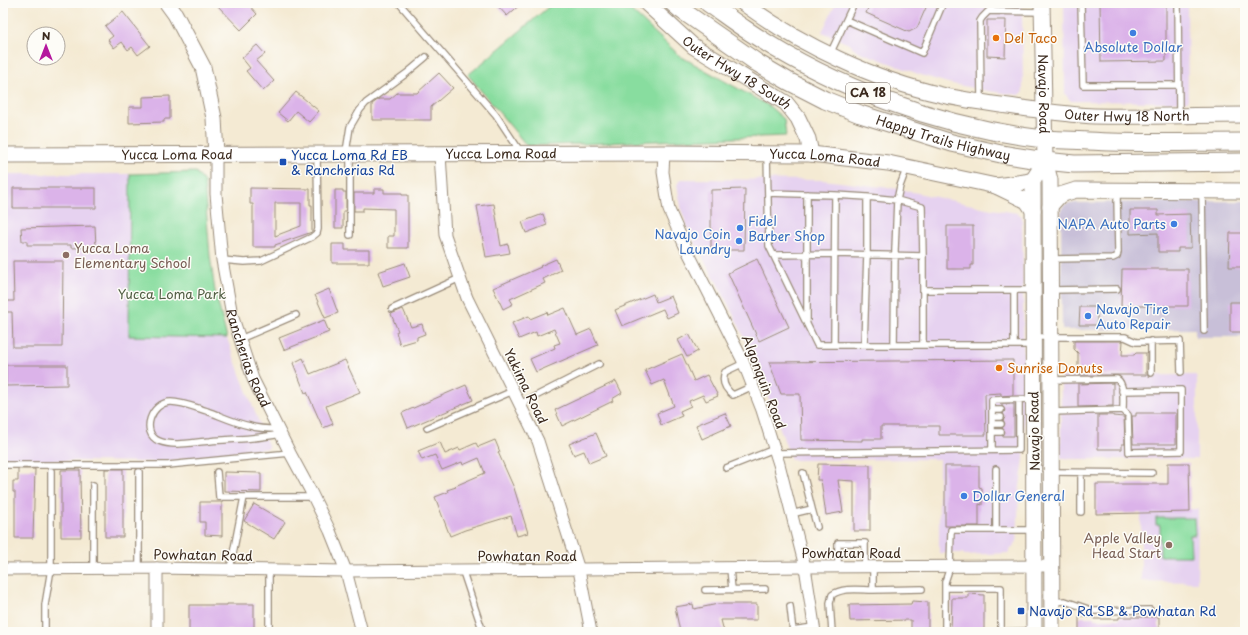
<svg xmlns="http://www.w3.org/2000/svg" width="1248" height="635" viewBox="0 0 1248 635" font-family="'Playpen Sans',sans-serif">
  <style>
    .built { fill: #e6d2f0 }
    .industrial { fill: #c8bfd8 }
    .green { fill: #88dd9f; stroke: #62845e }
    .building { fill: #dbb3e9; fill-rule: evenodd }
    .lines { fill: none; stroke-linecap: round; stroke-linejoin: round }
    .lane-casing { stroke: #988a78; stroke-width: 8 }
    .street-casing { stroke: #988a78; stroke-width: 13 }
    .secondary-casing { stroke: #988a78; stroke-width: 17 }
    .primary-casing { stroke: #988a78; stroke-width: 19 }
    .lane { stroke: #fff; stroke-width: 5.5 }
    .street { stroke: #fff; stroke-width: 11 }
    .secondary { stroke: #fff; stroke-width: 15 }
    .primary { stroke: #fff; stroke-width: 17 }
    .shop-dot { fill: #3f7fe0; stroke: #fdfcf7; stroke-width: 1.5 }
    .food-dot { fill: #e8710a; stroke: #fdfcf7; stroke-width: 1.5 }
    .transit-dot { fill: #1a4fb4; stroke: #fdfcf7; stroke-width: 1.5 }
    .education-dot { fill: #8d6e63; stroke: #fdfcf7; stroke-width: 1.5 }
    .labels { text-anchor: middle; stroke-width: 3; stroke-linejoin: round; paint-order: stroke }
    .shield { fill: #fdfcf7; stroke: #75695f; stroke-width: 1 }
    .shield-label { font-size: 12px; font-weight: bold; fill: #3b2a1e }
    .food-label { font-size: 13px; fill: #c56008; stroke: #fdfcf7; text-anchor: start }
    .shop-label { font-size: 13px; fill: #366cbe; stroke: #fdfcf7; text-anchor: start }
    .street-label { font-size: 13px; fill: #3b2a1e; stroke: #fdfcf7 }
    .transit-label { font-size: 13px; fill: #164399; stroke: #fdfcf7; text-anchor: start }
    .education-label { font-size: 13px; fill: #785e54; stroke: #fdfcf7; text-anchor: start }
    .park-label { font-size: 13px; fill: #526045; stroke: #fdfcf7 }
  </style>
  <rect width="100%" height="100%" fill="#fdfcf7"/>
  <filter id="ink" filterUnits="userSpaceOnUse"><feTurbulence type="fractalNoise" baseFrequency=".025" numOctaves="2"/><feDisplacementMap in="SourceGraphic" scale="8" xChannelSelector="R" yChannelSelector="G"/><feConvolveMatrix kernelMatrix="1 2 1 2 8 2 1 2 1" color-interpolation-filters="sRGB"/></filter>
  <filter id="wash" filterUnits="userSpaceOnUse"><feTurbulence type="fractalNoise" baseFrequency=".012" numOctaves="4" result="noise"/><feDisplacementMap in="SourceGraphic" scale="16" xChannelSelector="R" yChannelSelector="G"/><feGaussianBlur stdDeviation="0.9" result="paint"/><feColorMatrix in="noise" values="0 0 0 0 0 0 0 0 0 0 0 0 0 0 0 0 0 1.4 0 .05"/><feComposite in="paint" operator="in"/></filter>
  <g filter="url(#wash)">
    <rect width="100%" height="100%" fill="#f4ead3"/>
    <path class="built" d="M836 3H1022L1023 91 1021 94 1018 95 988 91 948 83 921 75 855 50 851 45 822 32Z
      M1064 3H1187L1188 101 1169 102 1071 101 1065 94Z
      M3 174H130L129 336 227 338 240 374 269 448 159 462 3 460Z
      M680 179 823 180 899 189 991 209 1017 213 1022 216 1023 281 1024 459 1019 493 1017 541 1008 553 965 555 962 553H939V459L791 460 775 414 740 328 722 292 691 236 682 212 677 185Z
      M1197 375V459H1061V376Z
      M1141 509H1198L1197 582 1141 581Z"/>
    <path class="industrial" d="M1245 201V337H1195V329L1062 330 1061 210 1064 205 1069 203Z"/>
    <path class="green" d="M553 3H623L680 56 769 106 784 119 786 136 527 146 468 75Z
      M196 172 204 182 210 256 215 291 227 338 129 336 130 174Z
      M1156 518H1194L1195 535H1190L1191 556H1160V525H1156Z"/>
    <g id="blocks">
      <path class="building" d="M215 3H247L257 14 241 30Z
        M495 3H522L507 16Z
        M870 3H928L917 28 909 32 866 13Z
        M1100 4H1166V61L1101 62Z
        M123 12 150 46 138 55 132 47 128 50 122 42 114 48 108 40 113 36 105 26Z
        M987 20H1006L1005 57 987 56Z
        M257 45 265 54 256 61 274 81 263 91 246 71 250 68 242 58Z
        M439 73 453 88 431 107V120H372V104L379 99H390L397 93H417Z
        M296 92 319 111 309 122 296 111 288 121 278 113Z
        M170 96V119H164V122L129 123V107H143V97Z
        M13 188H96V208H13Z
        M250 188 310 189V205H312V232L275 245V247H253V204H250ZM275 203H301V226L275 236Z
        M374 189H384V193H402V195H408V248H388V236H394V209L363 208V211H354V193H374Z
        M745 189 744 250H711V190Z
        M335 190H343V192H346V211H343V228H335Z
        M494 204 501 246 508 244 510 253 486 257 477 206Z
        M1130 210H1158V215L1190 214 1191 248H1178V252H1158V233L1130 234Z
        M543 214 547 225 526 233 522 222Z
        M95 226 96 247 71 248V245H27V241H22L21 228Z
        M947 226H973V265H971V269H947Z
        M1230 233H1245V267H1229Z
        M332 244H345V250H369V263H332Z
        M556 259 561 270 543 279 545 283 510 299 513 304 503 309 493 288 541 267 540 266Z
        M757 259 789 327 759 341 728 273Z
        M13 261H63L62 347H13L12 312H6V301H14Z
        M405 263 410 277 383 286 378 272Z
        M1122 269H1188V306H1121Z
        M329 289 338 313 325 318 315 295Z
        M653 294 656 302 671 296 678 313 667 318 663 309 622 326 615 310Z
        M1230 302H1245V332H1230Z
        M1080 307H1097V325H1079Z
        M565 308 577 335 591 329 598 345 536 372 530 359 555 348 554 345 560 343 554 329 537 336 536 332 519 339 512 323 529 316 530 319 547 312 548 315Z
        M403 309 411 327 422 324 425 334 417 337V340L400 345 396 332 398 331 391 314Z
        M324 320 329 332 284 350 279 338Z
        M689 334 698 351 687 357 678 340Z
        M1074 341H1123L1122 355H1134L1136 353H1146V375H1078V353L1074 349Z
        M682 354 694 381 707 375 718 396 706 401 703 395 689 401 691 406 680 411 682 416 661 425 657 413 674 406 664 380 652 385 645 370Z
        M303 358 310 374 345 360 360 392 326 406 333 424 323 428 307 392 305 393 293 363Z
        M1013 360V395L1001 396V393L985 394 986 435H939V426H881V439H862V441L801 440 800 394H781L769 362Z
        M6 365H67V385L6 386Z
        M616 381 622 393 612 399 613 401 562 426 555 410Z
        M1113 383V406L1078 407V384Z
        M466 385 473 400 408 428 402 413Z
        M1002 404H1014V436H1002L1005 432 1004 430 1002 428 1005 424 1003 420 1005 417 1003 414 1005 410 1002 406Z
        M725 413 731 426 702 439 696 425Z
        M1136 413H1176V444H1133L1132 416H1136Z
        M1098 415H1113V416L1124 417 1125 444H1122V449H1098Z
        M596 433 606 456 589 463 584 451 574 455 569 444Z
        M495 440 500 452H498L514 488 528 533 517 536 511 516 465 530 450 536 435 497 448 492 447 490 456 487 455 486 485 473 479 458 463 465 462 462 442 470 435 455 422 460 418 451 440 442 445 454 459 448 460 450 476 443 478 447Z
        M1168 463H1189L1190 512 1096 514V484H1168Z
        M818 464 870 465V531H854V481L838 480 843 512 826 515 821 480H817Z
        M945 466H979V487L982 488V505L979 504V526H945Z
        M18 469H35L33 538H15V492H13V481H18Z
        M105 469H123V537H105Z
        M61 470H80L81 537H61Z
        M224 472 261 473V492L224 491Z
        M200 502H222V536L205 535V522H200Z
        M254 504 285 522 274 539 244 521Z
        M968 594 984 595V632H951L952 598H968Z
        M912 601 928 602V632H911V620L850 621 849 605 911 604Z
        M227 604H254V630L189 631V605H227Z
        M693 604 694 609 718 604H757V620H721L724 632H680L675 607Z
        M1079 617H1094V619H1119V617H1159V632H1079Z"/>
    </g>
  </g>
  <g filter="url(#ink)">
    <use href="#blocks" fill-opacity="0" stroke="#988a78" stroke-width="1"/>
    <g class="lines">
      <g class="lane-casing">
        <path id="lane" d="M399 3 496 115 520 151
          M1081 3 1083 85H1178
          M1178 3 1179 115
          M989 11 1041 12
          M846 20 922 53 943 3
          M830 54 854 3
          M981 101 980 21C984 13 991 12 994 3
          M346 152 350 127 360 110 366 103 407 73 426 57
          M767 154 769 246 817 345H1033
          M1202 191 1204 331
          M768 193 835 195
          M350 235V155
          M774 255 835 254 923 256 922 207 897 200 867 197
          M1052 259 1113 258 1117 256 1118 252 1117 196
          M222 260 244 262 261 261 312 237 317 233 318 229 317 156
          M923 290V256
          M1014 290H1032
          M1051 290 1117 289
          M392 309 460 278
          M807 321V194
          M1033 337H1125L1136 342 1180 341 1181 372
          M240 339 296 315
          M1151 341V373
          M923 344V290H1014V344
          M834 345 835 195 867 197V254L864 345
          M894 345 895 250 897 200 900 186 907 167
          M744 363 725 372C721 382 725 389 733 395L753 386
          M1122 391 1181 390V451L1129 452 1128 415 1123 410
          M520 404 599 364
          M992 410H1001
          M1051 412 1123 410C1123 402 1125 384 1117 379L1051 380
          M992 417H1001
          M992 424H1001
          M427 428 513 391
          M277 429C268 429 259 429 250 426 235 423 221 416 207 411 197 408 182 402 171 402 151 402 140 433 159 441 174 447 194 442 210 441 233 439 257 439 280 434
          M992 432H1001
          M992 450V400L1033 399
          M775 453 1019 450V400
          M3 465H168L290 453
          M726 468 774 449
          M139 472V568
          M217 472 219 497H244
          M1051 472 1152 473
          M1081 473V512
          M93 485V568
          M812 509 817 527
          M791 514 812 509 803 473
          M996 530V469
          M838 567V543H865V567
          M730 568 732 590
          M230 569 244 497H312
          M463 570 464 575 483 632
          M945 588H1001V632
          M705 590 765 589
          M873 590 922 589
          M1052 602 1065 601 1094 611 1150 610
          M790 606 793 632
          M792 630 814 627
          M45 632V605L51 569V471
          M269 632V570
          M832 632 830 603 832 595C843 587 860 590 873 590V567
          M945 632V582L950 567 951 530H1034
          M1001 632 1032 631"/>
      </g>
      <g class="street-casing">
        <g id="street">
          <path d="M664 153 663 172 669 210 684 244 742 359 762 410 779 464 805 567 815 632"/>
          <path d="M440 154 445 235 467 298 538 441 579 570 591 632"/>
          <path id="s1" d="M216 155V194L222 260 232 315 253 379 290 453 310 490 330 531 346 571 362 632"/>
          <path d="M3 569 157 568 346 571 805 567 1051 566"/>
          <path d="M157 632V568"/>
        </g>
      </g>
      <g class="secondary-casing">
        <g id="secondary">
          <path d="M167 3 175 14 203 67 214 118 216 155"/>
          <path id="s2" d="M646 3 693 46 786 103 798 118 808 139 811 154"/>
          <path id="s3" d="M743 3C799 44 874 80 942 95 968 101 995 104 1022 108 1046 111 1070 115 1094 116 1144 117 1195 115 1245 115"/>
          <path id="s4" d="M1042 3 1045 161 1050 180 1052 632"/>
          <path id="s5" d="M3 155 664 153 811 154 888 163 996 186 1027 201 1033 210"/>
          <path d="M996 186 1025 182 1033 180"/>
          <path d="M1050 206 1060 195 1076 190 1245 191"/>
          <path d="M1034 632 1033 180 1045 161"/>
        </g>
      </g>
      <g class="primary-casing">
        <g id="primary">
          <path id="s6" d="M673 3 680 9 759 64 788 81 825 100 860 114 952 143 1001 154 1045 161 1074 164 1245 162"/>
          <path d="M708 3C721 12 733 21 745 29 831 87 940 127 1043 139 1058 140 1073 140 1088 141 1140 144 1193 142 1245 142"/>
        </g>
      </g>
      <use href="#lane" class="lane"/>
      <use href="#street" class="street"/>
      <use href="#secondary" class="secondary"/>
      <use href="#primary" class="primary"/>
    </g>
  </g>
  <g class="shop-dot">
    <circle cx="1133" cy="33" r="4"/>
    <circle cx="1174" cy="224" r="4"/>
    <circle cx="740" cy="228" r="4"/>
    <circle cx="739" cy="241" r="4"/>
    <circle cx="1088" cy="316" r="4"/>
    <circle cx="964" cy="496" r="4"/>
  </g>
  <g class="food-dot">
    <circle cx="996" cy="38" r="4"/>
    <circle cx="999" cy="368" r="4"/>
  </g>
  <g class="transit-dot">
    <rect x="279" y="158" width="8" height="8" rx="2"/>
    <rect x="1017" y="607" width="8" height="8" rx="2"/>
  </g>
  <g class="education-dot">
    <circle cx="66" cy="255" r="4"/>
    <circle cx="1169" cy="545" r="4"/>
  </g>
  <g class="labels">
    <rect class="shield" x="846" y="83" width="44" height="20" rx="3"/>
    <g class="shield-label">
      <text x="868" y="97">CA 18</text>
    </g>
    <g class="food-label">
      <text x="1004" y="43">Del Taco</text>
      <text x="1007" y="373">Sunrise Donuts</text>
    </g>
    <g class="shop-label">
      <text x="1133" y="52" text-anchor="middle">Absolute Dollar</text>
      <text x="748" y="226">Fidel<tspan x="748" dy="15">Barber Shop</tspan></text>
      <text x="1166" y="229" text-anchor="end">NAPA Auto Parts</text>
      <text x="731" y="239" text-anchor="end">Navajo Coin<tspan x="731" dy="15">Laundry</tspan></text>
      <text x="1096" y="314">Navajo Tire<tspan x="1096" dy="15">Auto Repair</tspan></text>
      <text x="972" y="501">Dollar General</text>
    </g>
    <g class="street-label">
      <text dy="5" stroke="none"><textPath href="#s2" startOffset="115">Outer Hwy 18 South</textPath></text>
      <text dy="5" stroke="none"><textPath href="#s4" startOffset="91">Navajo Road</textPath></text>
      <text dy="5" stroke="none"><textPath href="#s3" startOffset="407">Outer Hwy 18 North</textPath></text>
      <text dy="5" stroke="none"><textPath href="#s6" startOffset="305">Happy Trails Highway</textPath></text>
      <text dy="5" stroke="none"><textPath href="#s5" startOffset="498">Yucca Loma Road</textPath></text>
      <text dy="5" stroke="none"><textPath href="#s5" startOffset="174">Yucca Loma Road</textPath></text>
      <text dy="5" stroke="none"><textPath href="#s5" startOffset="822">Yucca Loma Road</textPath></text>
      <text dy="5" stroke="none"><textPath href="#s1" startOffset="207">Rancherias Road</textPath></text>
      <text transform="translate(764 382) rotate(69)" y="5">Algonquin Road</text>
      <text transform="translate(526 386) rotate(64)" y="5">Yakima Road</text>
      <text transform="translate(1034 431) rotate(-91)" y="5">Navajo Road</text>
      <text x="851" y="558">Powhatan Road</text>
      <text transform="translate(203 555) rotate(1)" y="5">Powhatan Road</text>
      <text x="527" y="561">Powhatan Road</text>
    </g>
    <g class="transit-label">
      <text x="291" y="160">Yucca Loma Rd EB<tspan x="291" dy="15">&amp; Rancherias Rd</tspan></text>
      <text x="1029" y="616">Navajo Rd SB &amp; Powhatan Rd</text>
    </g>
    <g class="education-label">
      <text x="74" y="253">Yucca Loma<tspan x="74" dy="15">Elementary School</tspan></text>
      <text x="1161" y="543" text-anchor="end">Apple Valley<tspan x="1161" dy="15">Head Start</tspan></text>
    </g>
    <g class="park-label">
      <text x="172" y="299">Yucca Loma Park</text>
    </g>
  </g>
  <rect width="1248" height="635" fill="none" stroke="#fdfcf7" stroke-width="16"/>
  <g transform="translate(46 46)"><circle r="19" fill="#fdfcf7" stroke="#afa8a0"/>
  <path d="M0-3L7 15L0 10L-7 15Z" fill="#b5179e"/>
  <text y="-6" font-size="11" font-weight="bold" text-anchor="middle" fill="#3b2a1e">N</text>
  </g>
</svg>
